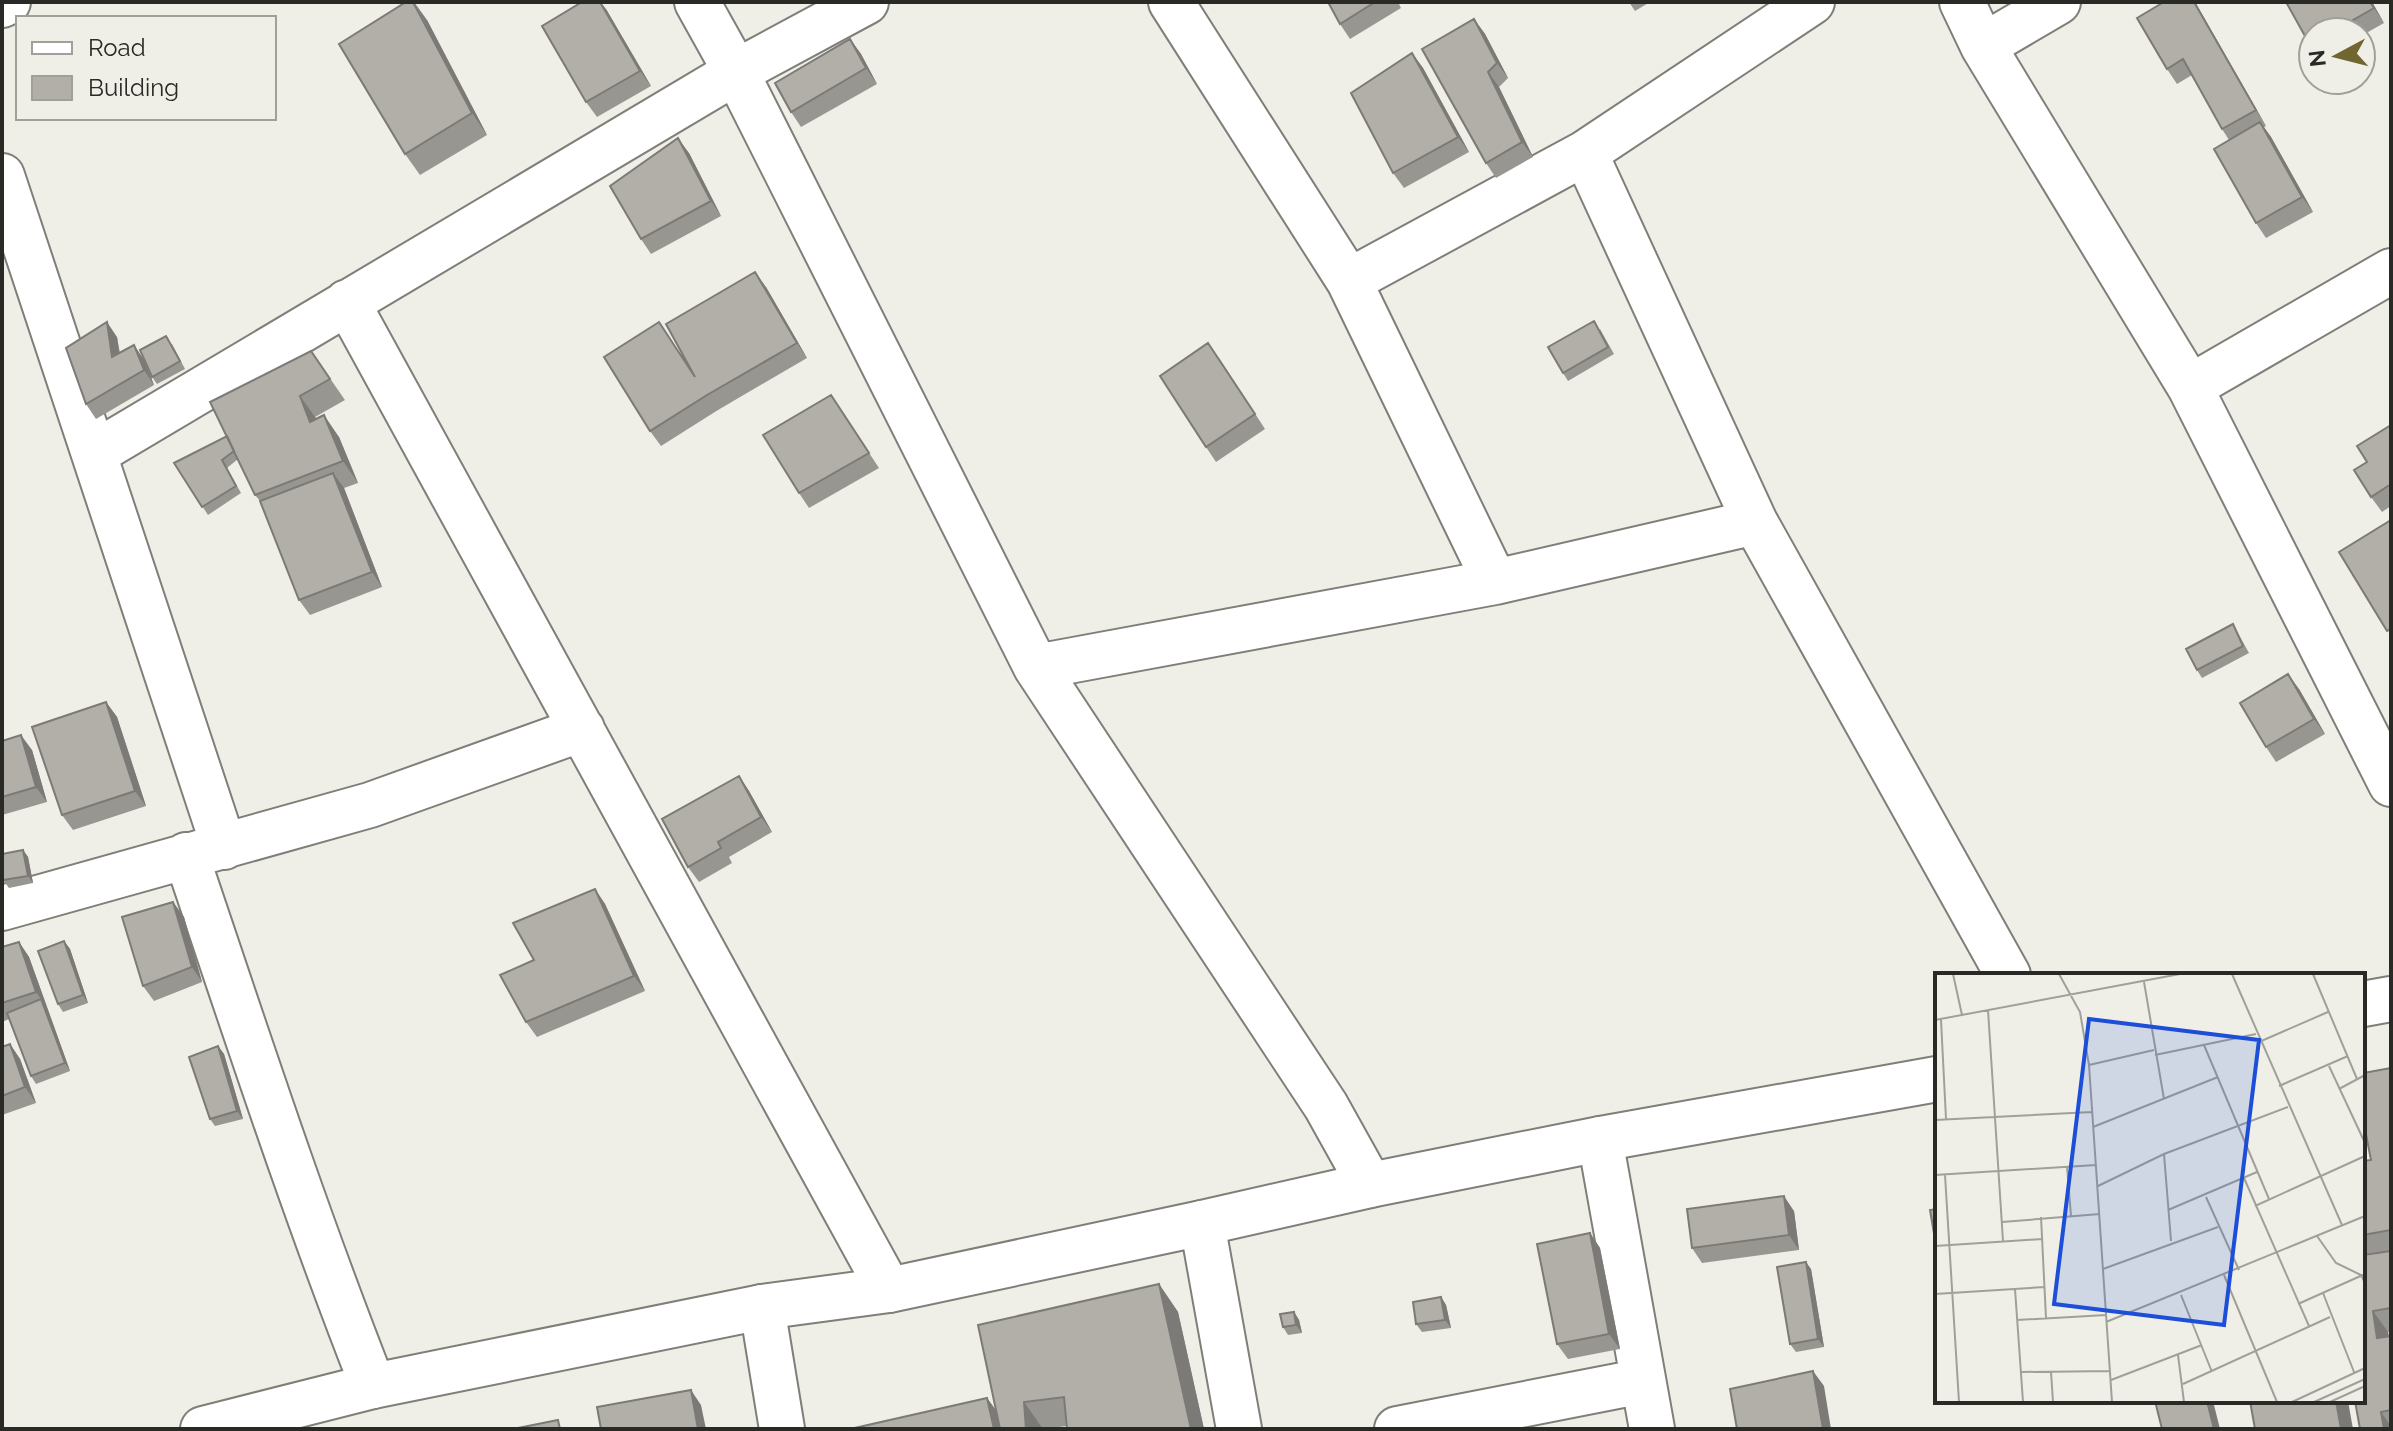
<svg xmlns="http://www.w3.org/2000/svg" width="2393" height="1431" viewBox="0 0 2393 1431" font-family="Raleway,sans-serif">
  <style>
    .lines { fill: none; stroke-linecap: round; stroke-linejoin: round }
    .minor-casing { stroke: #807e78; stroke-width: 48 }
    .tertiary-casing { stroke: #807e78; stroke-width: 48 }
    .minor { stroke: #fff; stroke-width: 44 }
    .tertiary { stroke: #fff; stroke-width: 44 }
    .wall { fill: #989690 }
    .shaded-wall { fill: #7c7a76 }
    .building { fill: #b1afa8; stroke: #7c7a76; stroke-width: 2 }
    .inset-road { fill: none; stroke: #a0a09a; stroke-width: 2 }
    .view { fill: #1d4ed8; fill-opacity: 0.15; stroke: #1d4ed8; stroke-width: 4 }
    .inset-edge { fill: none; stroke: #292926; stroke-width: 4 }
  </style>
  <rect width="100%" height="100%" fill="#f0efe7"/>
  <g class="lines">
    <g class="minor-casing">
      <path id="minor" d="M697 2 736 72 1036 667 1326 1106 1370 1185
        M1171 2 1349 281 1495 582
        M1962 2 1983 46 2190 387 2391 784
        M2 5 8 2
        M1983 46 2058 2
        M1585 153 1755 522 2008 975
        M2 176 224 847
        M1349 281 1585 153 1812 2
        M347 302 889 1290
        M2190 387 2391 271
        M95 453 736 72 866 2
        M1036 667 1495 582 1755 522
        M186 855C246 1033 304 1211 373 1386
        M2 908 370 805 582 729
        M1600 1139 1652 1429
        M1202 1223 1239 1429
        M762 1307 782 1429
        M1397 1429 1643 1381"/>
    </g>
    <g class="tertiary-casing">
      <path id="tertiary" d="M2363 1004 2391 999
        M203 1429 373 1386 762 1307 889 1290 1202 1223 1370 1185 1600 1139 1937 1079"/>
    </g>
    <use href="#minor" class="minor"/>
    <use href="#tertiary" class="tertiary"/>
  </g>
  <path class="wall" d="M1328 2H1398L1401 8 1350 39 1340 24Z
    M1629 2H1650L1635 11Z
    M2195 2 2266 126 2264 127 2271 137 2313 212 2266 238 2256 223 2229 140 2222 129 2192 75 2177 84 2167 69Z
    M2286 2H2372L2384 23 2361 36V32H2313V49Z
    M606 9 651 86 597 117 586 102Z
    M1474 19 1485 34 1508 78 1499 87 1533 157 1496 178 1486 163Z
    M427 20 487 135 420 175 405 154Z
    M850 39 861 54 877 84 801 127 791 112Z
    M1412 53 1423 68 1469 152 1404 188 1393 173Z
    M689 153 721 216 651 254 641 239Z
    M766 287 807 358 718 410 661 446 650 431 692 372Z
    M1600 329 1614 354 1568 381 1563 373Z
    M117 337 120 353 134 345 144 360 154 385 96 419 86 404Z
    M172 344 185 369 157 384 152 377Z
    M311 351 345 400 315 417 339 437 358 483 344 488 382 587 310 615 299 600 260 501 255 495 238 459 227 468 241 493 208 515 174 463 227 436Z
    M1219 358 1265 429 1216 462 1206 447Z
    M831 395 879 468 809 508 799 493Z
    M2391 425V506L2382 512 2371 497 2367 462Z
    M2233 624 2249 653 2202 678 2197 670Z
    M2299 689 2325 734 2276 762 2266 747Z
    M106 702 117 717 146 806 73 830 62 815Z
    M2 741 32 750 47 802 2 815Z
    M739 776 749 791 772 832 729 857 732 863 699 882 688 867Z
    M23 850 28 857 33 883 9 888 3 880Z
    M595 889 605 904 645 991 537 1037 526 1022 534 960Z
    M173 902 184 917 202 982 154 1001 143 986Z
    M64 941 70 949 88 1003 63 1012 58 1004Z
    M19 942 29 957 70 1071 36 1084 31 1076 9 1019 2 1022V947Z
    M10 1044 20 1059 36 1103 2 1115V1047Z
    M218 1046 224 1054 243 1119 215 1126 210 1119Z
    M2391 1068V1332H2388L2389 1336H2391V1429L2355 1401 2365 1255 2363 1252V1161L2371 1160 2367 1141 2363 1142V1073Z
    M1794 1211 1799 1250 1702 1263 1692 1248Z
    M1590 1233 1600 1248 1620 1349 1568 1359 1557 1344Z
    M1811 1269 1824 1347 1796 1352 1790 1344Z
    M1159 1284 1178 1312 1204 1429H1067V1426L1043 1429H850L987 1398 997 1412Z
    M1441 1297 1446 1305 1451 1328 1422 1332 1416 1324Z
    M1294 1312 1299 1320 1302 1333 1288 1335 1283 1327Z"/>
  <path class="shaded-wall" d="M414 2 427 20 487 135 472 113Z
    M600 2 606 9 651 86 640 71Z
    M2194 2H2195L2266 126 2256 110Z
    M2370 2H2372L2384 23Z
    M1474 19 1485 34 1508 78 1497 63Z
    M850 39 861 54 877 84 866 68Z
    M1412 53 1423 68 1469 152 1458 137Z
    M1488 72 1499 87 1533 157 1522 142Z
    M2260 122 2271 137 2313 212 2302 197Z
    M678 138 689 153 721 216 711 201Z
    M755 272 766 287 807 358 797 343Z
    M107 322 117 337 122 372 112 357Z
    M134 345 144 360 154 385 144 370Z
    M300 396 315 417 325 443 310 422Z
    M324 415 339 437 358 483 343 461Z
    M333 473 344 488 382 587 372 572Z
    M2288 674 2299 689 2325 734 2314 719Z
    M106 702 117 717 146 806 135 791Z
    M21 735 32 750 47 802 36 787Z
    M739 776 749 791 772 832 761 817Z
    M23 850 28 857 33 883 28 876Z
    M595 889 605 904 645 991 634 976Z
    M173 902 184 917 202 982 192 967Z
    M64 941 70 949 88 1003 83 995Z
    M19 942 29 957 70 1071 65 1063 41 999 36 992Z
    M10 1044 20 1059 36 1103 25 1087Z
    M218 1046 224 1054 243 1119 237 1111Z
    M1784 1196 1794 1211 1799 1250 1789 1235Z
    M1590 1233 1600 1248 1620 1349 1609 1334Z
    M1806 1262 1811 1269 1824 1347 1818 1339Z
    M1159 1284 1178 1312 1204 1429H1191Z
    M1441 1297 1446 1305 1451 1328 1445 1320Z
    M2373 1311 2388 1332 2391 1352 2377 1338Z
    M1294 1312 1299 1320 1302 1333 1296 1325Z
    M1813 1371 1824 1386 1831 1429H1823Z
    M691 1390 701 1405 706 1429H698Z
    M987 1398 998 1413 1001 1429H994Z
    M2207 1401H2213L2220 1429H2214Z
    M2336 1401H2348L2353 1429H2341Z
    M1024 1402 1043 1429H1026Z
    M2381 1412 2391 1426V1429H2384Z"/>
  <path class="building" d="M406 2H413L472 113 405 154 339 44Z
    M582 2H600L640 71 586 102 542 26Z
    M1328 2H1375L1340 24Z
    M2164 2H2194L2256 110 2222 129 2183 59 2167 69 2137 18Z
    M2286 2H2370L2374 8 2332 32H2313V43L2310 45Z
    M1474 19 1497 63 1488 72 1522 142 1486 163 1422 49Z
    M850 39 866 68 791 112 775 83Z
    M1412 53 1458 137 1393 173 1351 93Z
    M2260 122 2302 197 2256 223 2214 149Z
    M678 138 711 201 641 239 610 186Z
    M755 272 797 343 707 395 650 431 604 357 659 322 695 377 666 324Z
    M1594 321 1608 347 1563 373 1548 347Z
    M107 322 112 357 134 345 144 370 86 404 66 348Z
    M166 336 180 361 152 377 140 350Z
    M1208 343 1255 414 1206 447 1160 376Z
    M311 351 330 379 300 396 310 422 324 415 343 461 255 495 210 402Z
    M831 395 869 453 799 493 763 435Z
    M2391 425V484L2371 497 2354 470 2367 462 2357 446Z
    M227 436 234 451 222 460 236 486 202 507 174 463Z
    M333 473 372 572 299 600 260 501Z
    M2391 520V629L2387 631 2339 552Z
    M2233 624 2243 646 2197 670 2186 649Z
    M2288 674 2314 719 2266 747 2240 703Z
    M106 702 135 791 62 815 32 727Z
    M21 735 36 787 2 797V741Z
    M739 776 761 817 718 842 721 848 688 867 662 819Z
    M23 850 28 876 3 880 2 854Z
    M595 889 634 976 526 1022 500 975 534 960 513 923Z
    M173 902 192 967 143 986 122 917Z
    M64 941 83 995 58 1004 38 951Z
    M19 942 36 992 2 1003V947Z
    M41 999 65 1063 31 1076 7 1013Z
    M10 1044 25 1087 2 1096V1047Z
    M218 1046 237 1111 210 1119 189 1057Z
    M2391 1068V1230L2363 1235V1161L2371 1160 2363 1119V1073Z
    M1784 1196 1789 1235 1692 1248 1687 1209Z
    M1937 1209V1251L1930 1210Z
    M1590 1233 1609 1334 1557 1344 1537 1244Z
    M2391 1251V1308L2373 1311 2377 1338 2391 1336V1410L2381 1412 2384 1429H2360L2355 1401H2363V1255Z
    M1806 1262 1818 1339 1790 1344 1777 1267Z
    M1159 1284 1191 1429H1067L1064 1397 1024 1402 1026 1429H1000L978 1325Z
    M1441 1297 1445 1320 1416 1324 1413 1302Z
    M1294 1312 1296 1325 1283 1327 1280 1314Z
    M1813 1371 1823 1429H1737L1730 1389Z
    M691 1390 698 1429H601L597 1407Z
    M987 1398 994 1429H850Z
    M2155 1401H2207L2214 1429H2162Z
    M2250 1401H2336L2341 1429H2255Z
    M558 1420 560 1429H513Z"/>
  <g transform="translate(1935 973)">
    <rect width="430" height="430" fill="#f0efe7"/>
    <path class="inset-road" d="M18 1 27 42M124 1 145 39 154 92 177 429M297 1 407 252M378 1 422 106M209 9 229 126M53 37 68 268M0 47 245 1M6 47 11 146M324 69 393 39M269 72 334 226M220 82 321 61M154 92 219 77M394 93 430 170M344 113 413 83M404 116 430 102M0 147 157 139M158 154 283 104M229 181 236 268M132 194 136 243M0 202 161 192M10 202 24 429M309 205 374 353M163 213 229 181 353 134M271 224 304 297M320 233 430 183M233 237 322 199M106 244 111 345M67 249 165 241M382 263 401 290 426 302 430 310M0 273 107 266M168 296 283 254M289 302 342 429M80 316 88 429M388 320 419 399M0 321 110 314M246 322 277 399M363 331 430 301M82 347 171 342M171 349 430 243M243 382 249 429M86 399 175 398M116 399 118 429M176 407 267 372M248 411 395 344M357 429 430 395M379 429 430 406M395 429 430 413"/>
    <path class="view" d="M154 46 324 67 289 352 119 331Z"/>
    <rect width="430" height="430" class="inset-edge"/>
  </g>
  <rect width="2393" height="1431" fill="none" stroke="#292926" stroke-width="8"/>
  <rect x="16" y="16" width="260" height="104" fill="#f0efe7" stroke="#a0a09a" stroke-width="2"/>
  <rect x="32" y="42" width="40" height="12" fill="#ffffff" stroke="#a0a09a" stroke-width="2"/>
  <text x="88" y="56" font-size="24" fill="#292926">Road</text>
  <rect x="32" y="76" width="40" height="24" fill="#b1afa8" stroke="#a0a09a" stroke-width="2"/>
  <text x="88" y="96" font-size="24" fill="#292926">Building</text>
  <g transform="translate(2337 56) rotate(263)"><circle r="38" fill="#f0efe7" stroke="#a0a09a" stroke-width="2"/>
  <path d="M0-6L14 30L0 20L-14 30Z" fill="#716632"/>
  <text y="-12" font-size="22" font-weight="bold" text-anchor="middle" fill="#292926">N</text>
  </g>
</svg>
